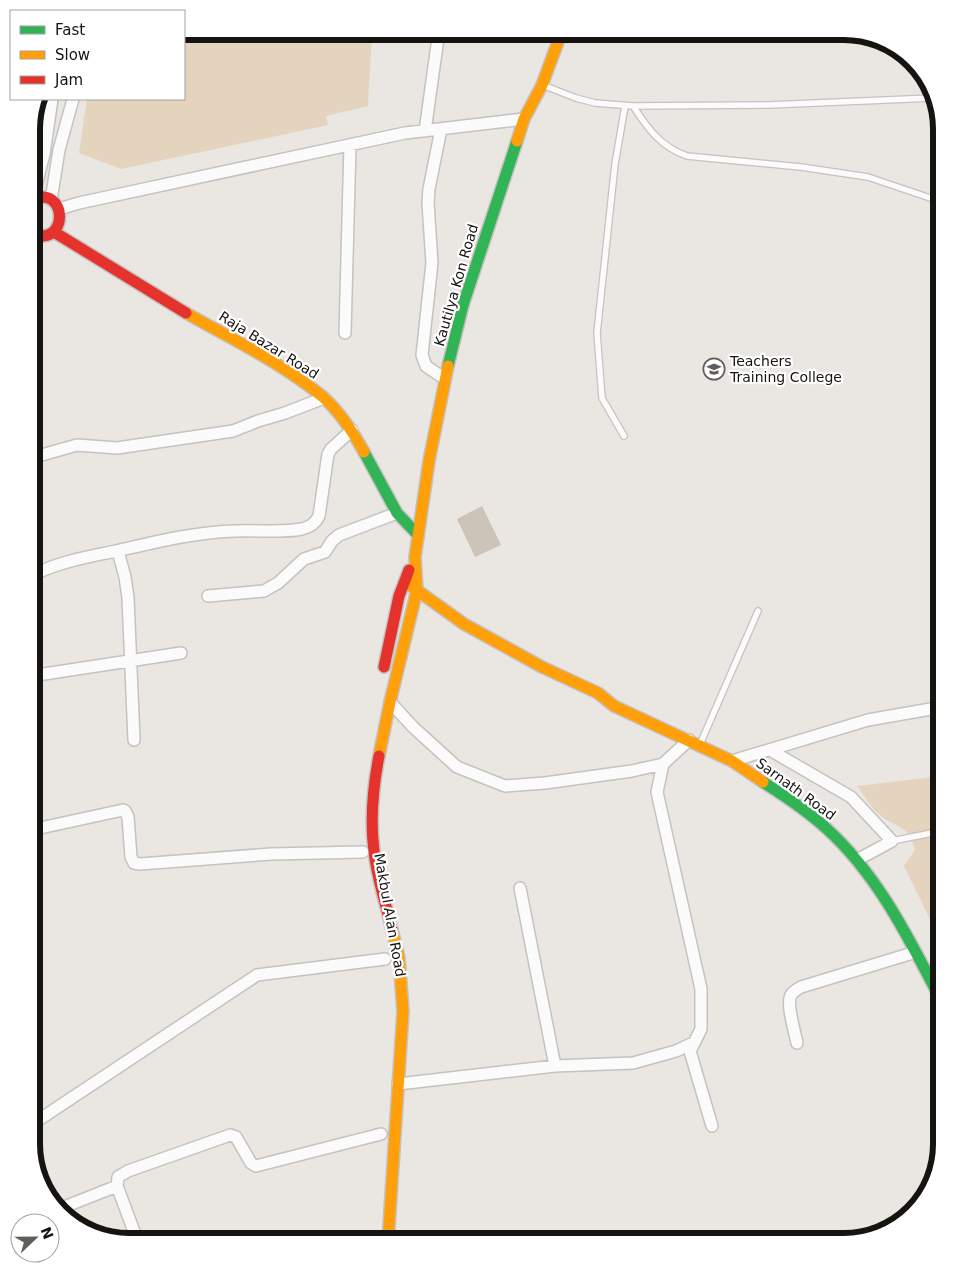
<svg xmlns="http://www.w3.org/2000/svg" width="973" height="1273" viewBox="0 0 973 1273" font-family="'DejaVu Sans',sans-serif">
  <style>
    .green { fill: #e4d3bd }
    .building { fill: #cdc4b8 }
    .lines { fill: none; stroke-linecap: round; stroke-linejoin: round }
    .lane-casing { stroke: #c5c2bf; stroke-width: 8 }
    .street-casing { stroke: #c5c2bf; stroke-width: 14 }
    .fast-casing { stroke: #c5c2bf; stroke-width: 14 }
    .slow-casing { stroke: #c5c2bf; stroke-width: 14 }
    .jam-casing { stroke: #c5c2bf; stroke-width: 14 }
    .lane { stroke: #fcfbfb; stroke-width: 5.5 }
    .street { stroke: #fcfbfb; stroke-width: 11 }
    .fast { stroke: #30b455; stroke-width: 11 }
    .slow { stroke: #ff9f0a; stroke-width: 11 }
    .jam { stroke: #e5322d; stroke-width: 11 }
    .labels { text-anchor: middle; stroke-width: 4.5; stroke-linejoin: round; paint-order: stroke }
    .street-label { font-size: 14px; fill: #161411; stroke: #fff }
    .poi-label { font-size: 14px; fill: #161411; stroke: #fff; text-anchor: start }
    .rim { fill: none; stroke: #161411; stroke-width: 6 }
  </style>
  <rect width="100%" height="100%" fill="#eae6e2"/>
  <path class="green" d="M184 31H372L368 106 326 116 328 125 121 169 79 153 87 99H184Z
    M942 776V944L904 866 915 850C908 822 898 830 880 815 871 808 864 795 857 786Z"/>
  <path class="building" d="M482 506 501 545 475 557 457 519Z"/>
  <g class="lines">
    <g class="lane-casing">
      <path id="lane" d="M545 86 576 98 595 103 633 106 769 105 932 98
        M633 106C648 129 661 147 687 156L801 167 868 177 942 202
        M624 436 602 398 597 333 615 164 625 106
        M701 742 758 611
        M892 841 942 831"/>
    </g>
    <g class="street-casing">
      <path id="street" d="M754 33 755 31
        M441 129 429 189 428 203 432 263 422 355 426 366 445 379
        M425 131 439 31
        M33 198 44 154 52 99
        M51 200 59 150 73 99
        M59 209 79 203 405 133 524 119
        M345 333 350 145
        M31 458 77 445 117 448 233 431 258 421 285 413 324 398
        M118 551 125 577 128 598 134 740
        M31 576C57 562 88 557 116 551 156 542 195 532 236 531 258 530 280 533 302 529 310 527 315 524 319 516L328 454 331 449 352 430
        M208 596 264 591 278 583 304 559 325 552 332 541 339 535 397 513
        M31 676 181 653
        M390 702 413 727 457 767 505 786 545 783 632 771 663 764
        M689 740 663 764 657 792 701 989V1029L690 1051 712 1126
        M770 750 851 797 892 841 857 860
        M732 761 868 720 942 707
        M31 830 123 810 125 811 128 817 131 857 134 863 140 864 271 854 363 852
        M520 888 555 1066
        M797 1043C795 1032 786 1004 791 995 793 991 798 989 801 987L916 952
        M398 1084 555 1066 633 1063 676 1051 695 1042
        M31 1125 257 975 385 959
        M59 1209 117 1186
        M138 1242 117 1186 118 1177 128 1171 230 1135 236 1137 251 1163 256 1166 381 1134"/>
    </g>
    <g class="fast-casing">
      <path id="fast" d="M448 366 463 305 517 141
        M364 452 397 513 418 535
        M763 782C785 796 808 811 827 829 879 876 910 941 942 1002"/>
    </g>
    <g class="slow-casing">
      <path id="slow" d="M517 141 524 119 542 85 562 31
        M186 313C232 339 282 363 323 397 340 412 353 432 364 452
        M407 583 464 624 542 667 598 693 614 706 732 761 763 782
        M379 756 390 702 417 590 415 557 429 461 448 366
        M388 1242 403 1011 399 958 392 930"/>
    </g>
    <g class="jam-casing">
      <path id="jam" d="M31 199C35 198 39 197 43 197 65 198 65 235 43 236 39 237 35 235 31 234
        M54 232 186 313
        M384 667 399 596 409 570
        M379 756C373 787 370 820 374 851 377 878 386 904 392 930"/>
    </g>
    <use href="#lane" class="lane"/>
    <use href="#street" class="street"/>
    <use href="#fast" class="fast"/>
    <use href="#slow" class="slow"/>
    <use href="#jam" class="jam"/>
  </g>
  <defs>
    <g id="university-ring" transform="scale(1.125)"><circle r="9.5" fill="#fff" stroke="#605e5a" stroke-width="1.5"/><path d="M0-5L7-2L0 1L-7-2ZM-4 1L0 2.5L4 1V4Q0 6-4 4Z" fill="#605e5a"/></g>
  </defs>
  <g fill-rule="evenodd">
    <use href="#university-ring" x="714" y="369"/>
  </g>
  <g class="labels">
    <g class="street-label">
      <text transform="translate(456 285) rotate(-74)" y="5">Kautilya Kon Road</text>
      <text transform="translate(269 345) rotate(32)" y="5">Raja Bazar Road</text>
      <text transform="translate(796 789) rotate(36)" y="5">Sarnath Road</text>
      <text transform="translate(390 915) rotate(80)" y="5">Makbul Alan Road</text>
    </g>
    <g class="poi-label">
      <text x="730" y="366">Teachers<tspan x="730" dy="16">Training College</tspan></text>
    </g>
  </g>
  <path d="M0 0H973V1273H0ZM129 40H844A89 89 0 0 1 933 129V1144A89 89 0 0 1 844 1233H129A89 89 0 0 1 40 1144V129A89 89 0 0 1 129 40Z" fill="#fff" fill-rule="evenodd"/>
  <path class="rim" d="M129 40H844A89 89 0 0 1 933 129V1144A89 89 0 0 1 844 1233H129A89 89 0 0 1 40 1144V129A89 89 0 0 1 129 40Z"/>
  <rect x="10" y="10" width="175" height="90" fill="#ffffff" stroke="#a2a1a0"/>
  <rect x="20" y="26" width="25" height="8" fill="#30b455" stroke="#a2a1a0"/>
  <text x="55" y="35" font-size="15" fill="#161411">Fast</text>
  <rect x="20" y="51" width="25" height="8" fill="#ff9f0a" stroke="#a2a1a0"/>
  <text x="55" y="60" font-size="15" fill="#161411">Slow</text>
  <rect x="20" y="76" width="25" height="8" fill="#e5322d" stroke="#a2a1a0"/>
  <text x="55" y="85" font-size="15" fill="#161411">Jam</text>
  <g transform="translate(35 1238) rotate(68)"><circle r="24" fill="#ffffff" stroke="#a2a1a0"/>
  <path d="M0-4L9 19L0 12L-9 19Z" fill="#605e5a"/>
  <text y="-8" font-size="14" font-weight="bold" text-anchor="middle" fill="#161411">N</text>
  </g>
</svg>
